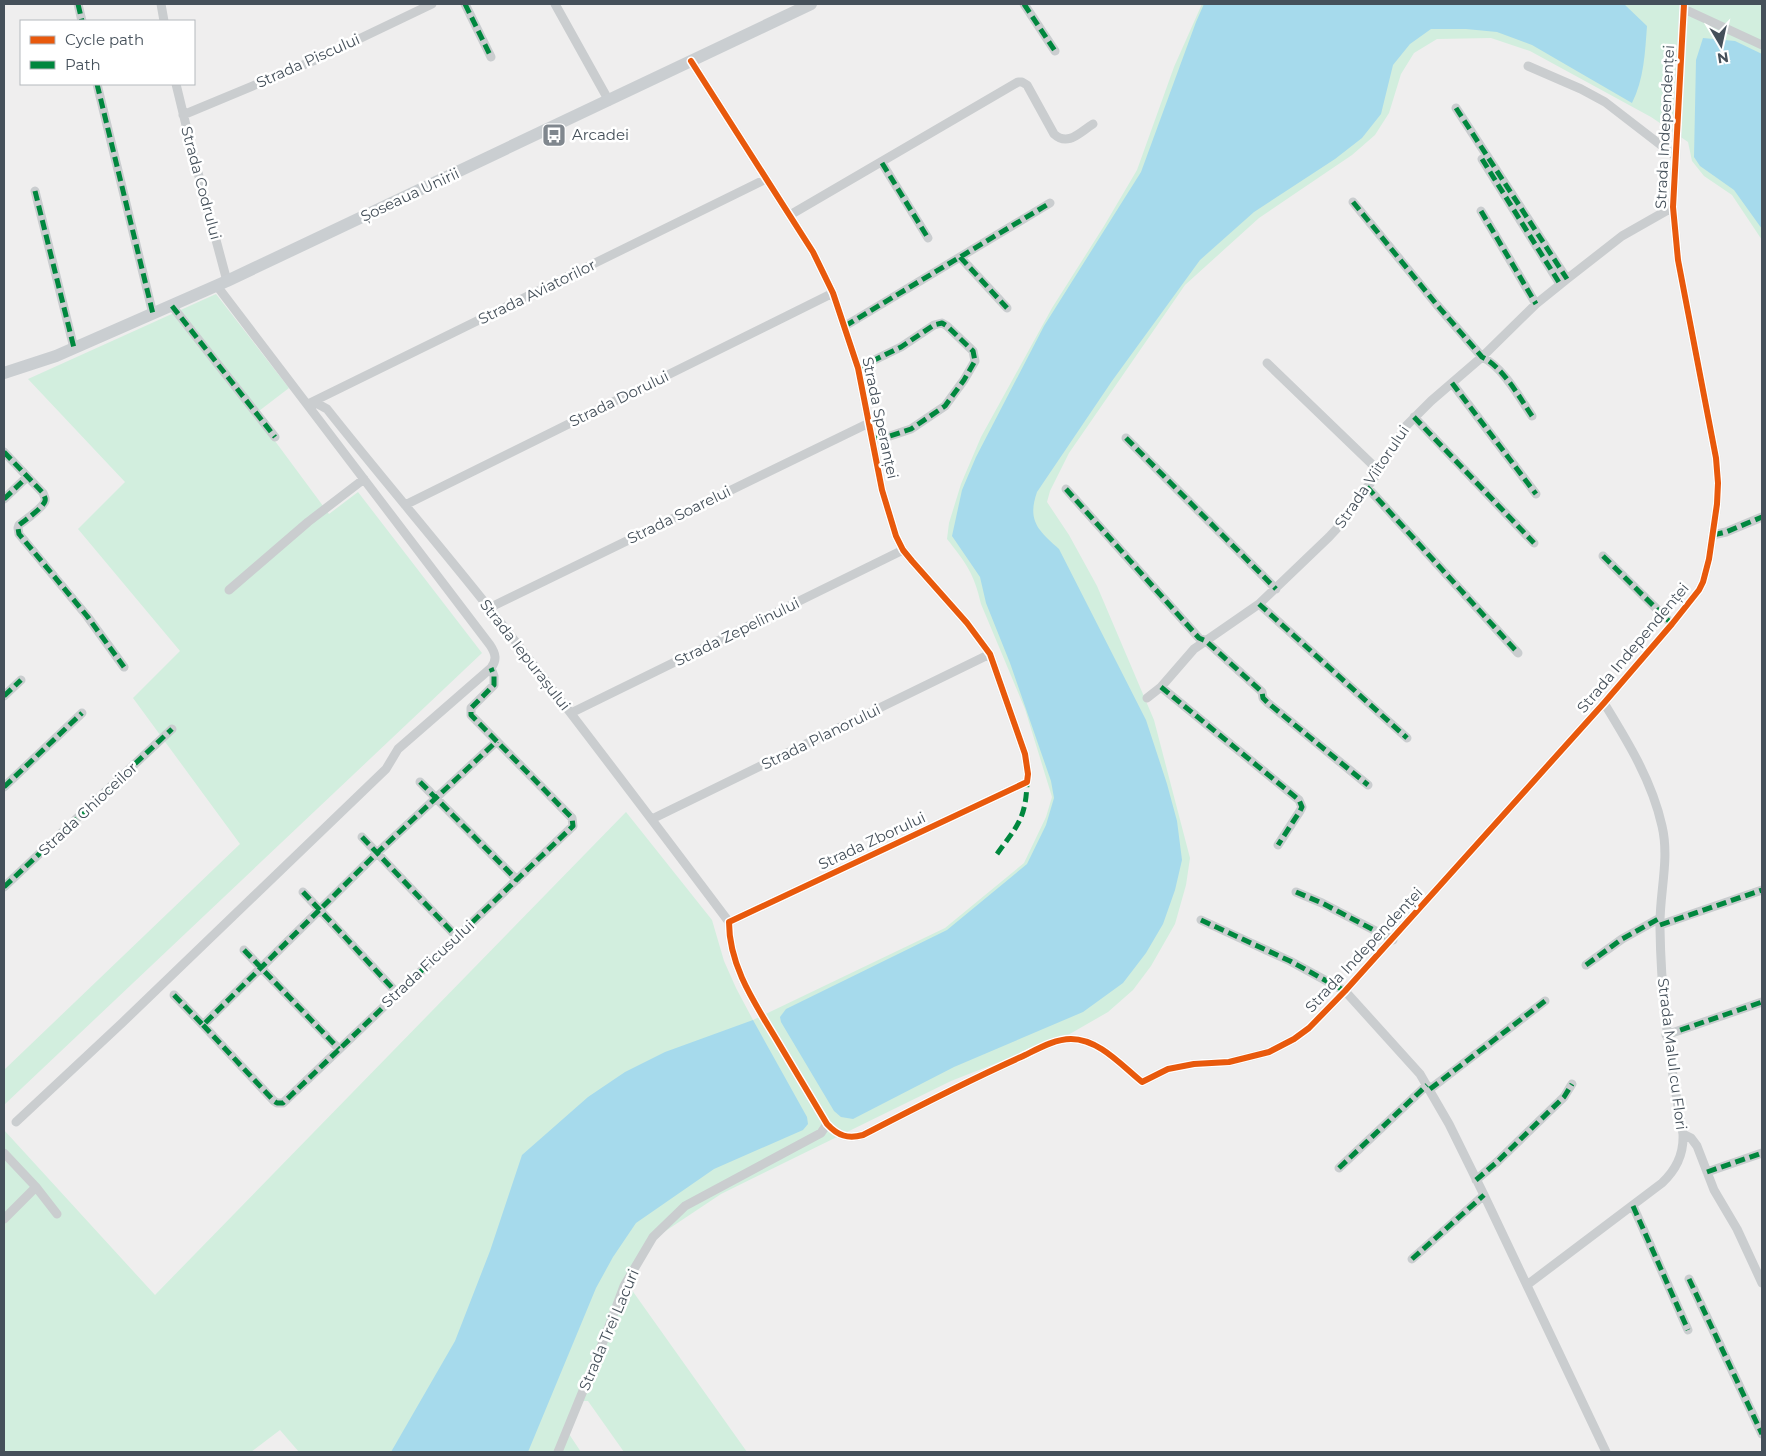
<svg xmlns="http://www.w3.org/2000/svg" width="1766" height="1456" viewBox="0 0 1766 1456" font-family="Montserrat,sans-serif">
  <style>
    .green { fill: #d2eede }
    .water { fill: #a6daec }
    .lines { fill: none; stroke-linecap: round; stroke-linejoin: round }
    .minor { stroke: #cacdcf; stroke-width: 9 }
    .secondary { stroke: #caced1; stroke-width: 12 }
    .quiet { stroke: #00873e; stroke-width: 5; stroke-dasharray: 10 5; stroke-linecap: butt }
    .cycleway-casing { stroke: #fff; stroke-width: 9 }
    .cycleway { stroke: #e8590c; stroke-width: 6 }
    .labels { text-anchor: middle; stroke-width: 5; stroke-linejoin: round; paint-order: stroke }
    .street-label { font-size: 15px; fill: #45505a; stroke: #fff }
    .poi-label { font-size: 15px; fill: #45505a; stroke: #fff; text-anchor: start }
  </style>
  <rect width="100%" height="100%" fill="#efeeee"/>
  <path class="green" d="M1202 4H1762V240L1732 195 1704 176 1692 161 1688 142 1651 117 1530 51 1491 38 1437 39 1414 53 1401 74 1389 113 1375 135 1352 155 1259 218 1185 285 1069 453 1050 491 1047 502 1069 535 1097 586 1154 720 1190 858 1186 885 1175 924 1151 966 1133 990 1108 1012 1068 1035 951 1081 721 1194 655 1238 629 1286 747 1452H624L588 1401H581L569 1434 581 1452H299L280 1430 251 1452H4V1130L155 1295 626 812 712 920 724 961 736 988 753 1020 945 928 1024 863 1046 817 1052 797 1025 709 981 604C974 573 966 563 947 539L949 523 961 484 981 437 1052 308 1104 226 1137 170 1174 67Z
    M216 294 289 388 255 414 329 514 358 492 482 653 4 1105V1070L240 844 133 698 180 651 78 529 125 482 28 379Z"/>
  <path class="water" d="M1204 4H1624L1647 26C1645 53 1644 79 1632 103L1532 45 1497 32 1466 29H1431L1410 44 1393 65 1381 114 1362 138 1335 159 1254 212 1200 260 1112 381 1037 492C1027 521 1038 530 1059 549L1146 720 1167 784 1177 821 1182 860 1175 890 1163 924 1146 953 1123 983 1083 1012 954 1067 853 1119 841 1117 834 1111 781 1022 780 1017 786 1009 947 930 1027 864 1046 825 1054 798 1051 781 1010 663 986 603 980 577 952 536 962 490 976 457 1044 326 1141 172 1196 22Z
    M1703 38 1735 41 1762 54V229L1734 190 1700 166 1694 157 1696 60Z
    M753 1020 807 1117 808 1124 803 1130 714 1169 636 1223 613 1257 596 1288 528 1452H391L455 1341 490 1251 522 1155 588 1097 625 1072 665 1052Z"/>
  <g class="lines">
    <path class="minor" d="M78 4 82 21
      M161 4 164 21
      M465 4 491 57
      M555 4 609 101
      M1024 4 1055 51
      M1684 9 1762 45
      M691 61 813 252 833 293 858 368 882 490 896 536 903 550 912 561 967 623 990 654 1025 754 1028 774 1027 782 729 922
      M1528 66 1581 89 1605 102 1675 156
      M97 84 153 314
      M176 84 193 154 227 281
      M1456 108 1567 279
      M183 115 315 60 432 4
      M1482 159 1560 284
      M882 163 928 238
      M35 191 74 348
      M1353 202 1437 305 1482 357C1502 366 1520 398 1532 416
      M1481 211 1536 304
      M790 215 1018 82H1022L1027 85 1054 134C1068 147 1080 132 1093 124
      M960 257 1007 308
      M172 306 275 437
      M845 326 1050 203
      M1267 363 1379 471
      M858 368 901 347 934 325 942 323 947 326 973 351 975 361 964 380 945 406 911 429 890 436 872 438
      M1452 383 1536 494
      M310 403 766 179
      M307 404H318L327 409C380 476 436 541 490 609 571 712 650 817 729 922
      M1414 417 1534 543
      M1126 438 1276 589
      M4 452 43 493C44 496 46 498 45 501 43 508 25 520 19 525L18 528 19 534 87 616 124 667
      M1367 487 1518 653
      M1066 489 1199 638 1206 641 1262 692 1263 698 1268 703 1368 785
      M4 499 27 477
      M405 505 833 293
      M1713 535 1726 532 1762 517
      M1603 556 1672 624
      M229 590 308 522 364 479
      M1259 604 1407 738
      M489 608 869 423
      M1161 687 1299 800 1302 807 1300 811 1278 845
      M4 696 21 680
      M1147 698 1161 687 1194 649 1259 604 1329 537 1342 523 1379 471 1405 427 1431 401 1482 357 1536 304 1567 279 1622 236 1673 207
      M571 713 903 550
      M420 782 517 880
      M4 787 82 713
      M652 819 990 654
      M362 837 456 936
      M4 887 172 729
      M303 892 397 993
      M1296 892 1322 903 1393 940
      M1201 920 1290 961 1345 991 1420 1074 1449 1124 1484 1195 1606 1452
      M729 922C729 967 756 1005 778 1042 794 1069 811 1097 827 1124 838 1136 848 1139 863 1135 915 1108 967 1081 1021 1057 1036 1050 1054 1039 1071 1039 1099 1039 1122 1066 1142 1082L1168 1069 1194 1064 1229 1062 1269 1052 1294 1039 1309 1028 1345 991 1604 703 1672 624 1699 590 1703 582 1709 559 1717 504 1718 483 1716 458 1678 260 1673 207 1684 4
      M1660 925 1762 890
      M244 950 339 1049
      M1586 965 1622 939 1660 918
      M174 995 203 1025 377 853 497 741
      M203 1025 274 1101 277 1103H283L573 826 572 818 471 715V708L494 685V676L491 668
      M1666 1035 1762 1002
      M1430 1089 1545 1001
      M16 1122 122 1023 386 769 398 749 491 668C497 660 496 654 490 645L217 286
      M1683 1134 1691 1138 1697 1146 1714 1190 1737 1229 1762 1283
      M4 1153 36 1187 57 1214
      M1339 1168 1427 1085
      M1707 1172 1762 1153
      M1476 1180 1497 1162 1564 1097 1572 1084
      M1633 1206 1688 1330
      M4 1219 36 1187
      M1412 1259 1484 1195
      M1689 1279 1762 1434
      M1527 1285 1662 1183C1676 1170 1684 1154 1683 1134 1670 1066 1661 998 1660 928 1659 894 1670 860 1662 826 1652 781 1628 742 1604 703
      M558 1452 605 1337 624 1286 653 1237 685 1206 821 1133 827 1124"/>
    <path class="secondary" d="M4 373 56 356 227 281 811 4"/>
    <path class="quiet" d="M78 4 82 21
      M465 4 491 57
      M1024 4 1055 51
      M97 84 153 314
      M1456 108 1567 279
      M1482 159 1560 284
      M882 163 928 238
      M35 191 74 348
      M1353 202 1437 305 1482 357C1502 366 1520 398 1532 416
      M1481 211 1536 304
      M960 257 1007 308
      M172 306 275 437
      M845 326 1050 203
      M858 368 901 347 934 325 942 323 947 326 973 351 975 361 964 380 945 406 911 429 890 436 872 438
      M1452 383 1536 494
      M1414 417 1534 543
      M1126 438 1276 589
      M4 452 43 493C44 496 46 498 45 501 43 508 25 520 19 525L18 528 19 534 87 616 124 667
      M1367 487 1518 653
      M1066 489 1199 638 1206 641 1262 692 1263 698 1268 703 1368 785
      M4 499 27 477
      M1713 535 1726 532 1762 517
      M1603 556 1672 624
      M1259 604 1407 738
      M1161 687 1299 800 1302 807 1300 811 1278 845
      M4 696 21 680
      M420 782 517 880
      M4 787 82 713
      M362 837 456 936
      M997 854C1017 826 1026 819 1027 782
      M4 887 172 729
      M303 892 397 993
      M1296 892 1322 903 1393 940
      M1201 920 1290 961 1345 991
      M1660 925 1762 890
      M244 950 339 1049
      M1586 965 1622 939 1660 918
      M174 995 203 1025 377 853 497 741
      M203 1025 274 1101 277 1103H283L573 826 572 818 471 715V708L494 685V676L491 668
      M1666 1035 1762 1002
      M1430 1089 1545 1001
      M1339 1168 1427 1085
      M1707 1172 1762 1153
      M1476 1180 1497 1162 1564 1097 1572 1084
      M1633 1206 1688 1330
      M1412 1259 1484 1195
      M1689 1279 1762 1434"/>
    <g class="cycleway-casing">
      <path id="cycleway" d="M691 61 813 252 833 293 858 368 882 490 896 536 903 550 912 561 967 623 990 654 1025 754 1028 774 1027 782 729 922C729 967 756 1005 778 1042 794 1069 811 1097 827 1124 838 1136 848 1139 863 1135 915 1108 967 1081 1021 1057 1036 1050 1054 1039 1071 1039 1099 1039 1122 1066 1142 1082L1168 1069 1194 1064 1229 1062 1269 1052 1294 1039 1309 1028 1345 991 1604 703 1672 624 1699 590 1703 582 1709 559 1717 504 1718 483 1716 458 1678 260 1673 207 1684 4"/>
    </g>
    <use href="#cycleway" class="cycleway"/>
  </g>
  <defs>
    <g id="bus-square" transform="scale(1.25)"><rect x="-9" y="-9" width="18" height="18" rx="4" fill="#80878e" stroke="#fff"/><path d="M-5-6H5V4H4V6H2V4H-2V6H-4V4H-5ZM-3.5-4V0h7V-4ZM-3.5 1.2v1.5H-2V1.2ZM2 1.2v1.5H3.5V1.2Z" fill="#fff"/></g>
  </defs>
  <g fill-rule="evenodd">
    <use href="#bus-square" x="554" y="135"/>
  </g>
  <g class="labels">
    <g class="street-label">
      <text transform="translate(308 61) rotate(-24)" y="5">Strada Piscului</text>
      <text transform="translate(1665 127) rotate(-87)" y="5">Strada Independenței</text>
      <text transform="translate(201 183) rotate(75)" y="5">Strada Codrului</text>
      <text transform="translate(410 195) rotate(-25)" y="5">Șoseaua Unirii</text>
      <text transform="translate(537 292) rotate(-26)" y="5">Strada Aviatorilor</text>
      <text transform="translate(619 399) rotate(-26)" y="5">Strada Dorului</text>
      <text transform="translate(880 418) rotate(78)" y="5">Strada Speranței</text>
      <text transform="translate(1372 477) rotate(-56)" y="5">Strada Viitorului</text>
      <text transform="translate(679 515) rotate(-26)" y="5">Strada Soarelui</text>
      <text transform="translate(737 632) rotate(-26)" y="5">Strada Zepelinului</text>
      <text transform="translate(1633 648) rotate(-50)" y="5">Strada Independenței</text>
      <text transform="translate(525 655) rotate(52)" y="5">Strada Iepurașului</text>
      <text transform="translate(821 737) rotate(-26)" y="5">Strada Planorului</text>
      <text transform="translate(88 809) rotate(-43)" y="5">Strada Ghioceilor</text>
      <text transform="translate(872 841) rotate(-25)" y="5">Strada Zborului</text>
      <text transform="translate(1364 950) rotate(-47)" y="5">Strada Independenței</text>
      <text transform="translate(428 964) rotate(-43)" y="5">Strada Ficusului</text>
      <text transform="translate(1672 1054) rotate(83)" y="5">Strada Malul cu Flori</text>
      <text transform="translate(609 1330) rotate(-67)" y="5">Strada Trei Lacuri</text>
    </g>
    <g class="poi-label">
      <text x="572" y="140">Arcadei</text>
    </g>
  </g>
  <rect width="1766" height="1456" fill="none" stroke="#45505a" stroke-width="10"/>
  <rect x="20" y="20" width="175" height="65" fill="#ffffff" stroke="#b5b9bd"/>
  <rect x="30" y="36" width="25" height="8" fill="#e8590c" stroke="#b5b9bd"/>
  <text x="65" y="45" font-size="15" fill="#45505a">Cycle path</text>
  <rect x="30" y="61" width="25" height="8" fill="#00873e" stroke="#b5b9bd"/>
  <text x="65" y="70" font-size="15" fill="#45505a">Path</text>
  <g transform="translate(1721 45) rotate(171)" stroke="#ffffff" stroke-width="4" paint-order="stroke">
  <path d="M0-4L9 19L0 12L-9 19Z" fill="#45505a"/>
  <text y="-8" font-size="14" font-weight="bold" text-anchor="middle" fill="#45505a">N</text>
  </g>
</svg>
